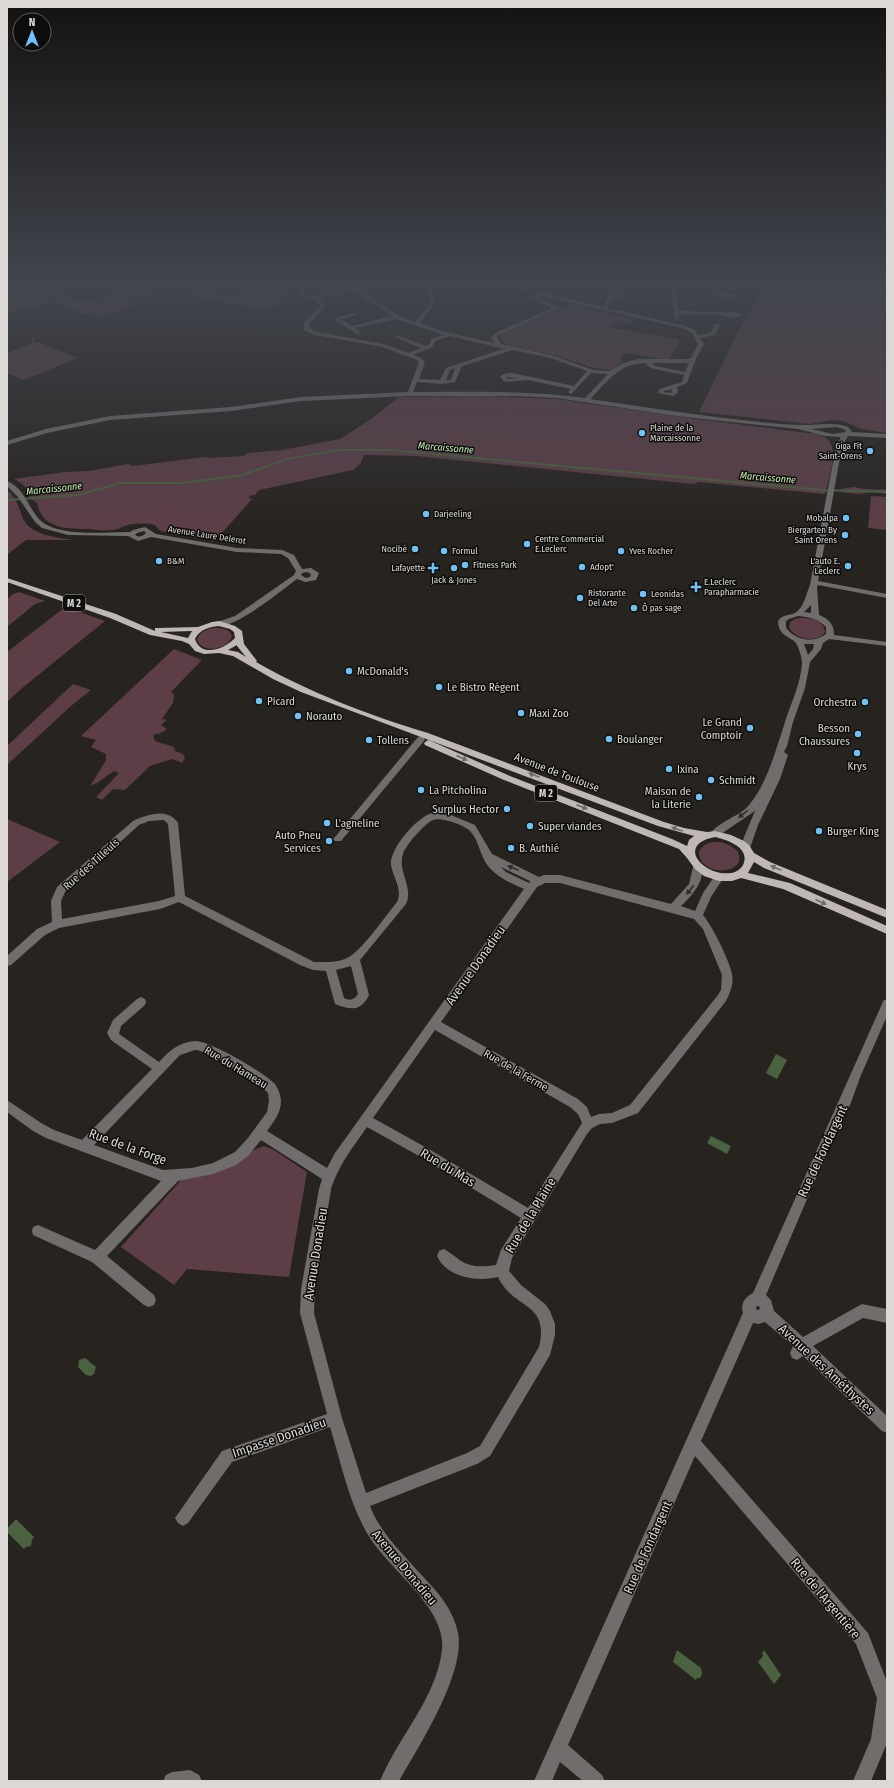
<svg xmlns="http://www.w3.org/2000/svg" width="894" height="1788" viewBox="0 0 894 1788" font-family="'Fira Sans Condensed',sans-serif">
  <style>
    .green { fill: #5d3e47 }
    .water { fill: #4a623f }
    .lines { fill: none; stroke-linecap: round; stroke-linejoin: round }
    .stream { stroke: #4a623f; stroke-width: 2 }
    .minor { fill: #716d6d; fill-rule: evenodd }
    .major { fill: #bfb8b6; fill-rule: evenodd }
    .oneway { fill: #6f6b69 }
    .oneway2 { fill: #312f2d }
    .poi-dot { fill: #72c1f5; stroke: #0e0d0b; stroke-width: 1.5 }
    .labels { text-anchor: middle; stroke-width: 3; stroke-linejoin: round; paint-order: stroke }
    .far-poi-label { font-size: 9px; fill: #dbd8d5; stroke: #0e0d0b; text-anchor: start }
    .far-street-label { font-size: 9px; fill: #dbd8d5; stroke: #0e0d0b }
    .far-water-label { font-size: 10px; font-style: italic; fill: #c4eeb2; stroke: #0e0d0b }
    .shield { fill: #0e0d0b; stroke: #9e9b98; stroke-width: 1 }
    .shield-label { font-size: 10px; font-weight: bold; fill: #dbd8d5 }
    .poi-label { font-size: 11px; fill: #dbd8d5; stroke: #0e0d0b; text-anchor: start }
    .street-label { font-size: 11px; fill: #dbd8d5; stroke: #0e0d0b }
    .near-street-label { font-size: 13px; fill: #dbd8d5; stroke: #0e0d0b }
  </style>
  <rect width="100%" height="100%" fill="#27231f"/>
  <path class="green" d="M7 283H74L62 291 57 292V294L67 293 68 294 61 297 76 298 75 300H96L110 293 117 287 125 283H153L145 286V288L147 289 141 291 139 294 125 299 130 300 137 298 138 296 157 283H167L147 299 106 316 83 314 56 301 7 313Z
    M204 283H220L221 287 215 290V292H228L232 297 242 294 244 292 234 291 236 288H233L234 285H240L245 287H257L258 290 285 289 284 292 297 293 296 295 290 294 280 304 266 309 197 298 188 294Z
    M767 283H887V433L861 429 843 421 833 420 810 424 699 412 740 328Z
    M570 305 636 319 631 324 614 322 609 327 680 340 669 360 624 353 620 357 621 362 611 370 593 368 558 356 507 345 501 340V334L550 312Z
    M31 337H33L35 343 38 342 78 358 23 380 7 373V353L33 343Z
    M486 396 556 399 696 419 816 434C820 435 826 437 829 441 838 452 828 482 825 494L699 482 694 484 417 456 364 455 361 463 353 470 259 490 255 495H251L248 498 252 499 215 541 164 532 159 530 155 525C145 523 135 523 125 526 121 527 117 530 113 530 105 531 97 530 89 529 67 529 42 529 37 503L30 498C28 487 23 484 14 479L65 472 89 471 128 464 133 466 205 457 209 458 243 456 248 453 282 450 340 439 371 419 399 397Z
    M854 487C859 489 882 490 887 489V494L873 492 859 494 840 492V489Z
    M7 490C15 496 19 507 22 516 29 536 56 537 74 540H26L7 555Z
    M871 496 887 497V530L868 528Z
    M19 592 45 601 35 604 7 627V599L13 594Z
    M65 607 105 621 21 689 7 702V652Z
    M800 618C810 618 824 620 825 632 818 644 794 639 789 627 790 620 794 619 800 618Z
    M214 628C222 628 229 628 232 636 229 650 202 654 197 640 199 632 206 629 214 628Z
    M174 649 202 660 171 692 174 694 173 703 162 719 167 720 161 725 167 729 161 733 153 735 155 741 174 747 175 751 183 754 185 758 182 763 172 759 150 766 125 790 113 789 102 800 96 797 119 773 114 771 97 783 90 786 106 760V754L91 747 96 740 81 736Z
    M73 684 91 690 71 706 7 765V746Z
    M7 819 60 842 7 882Z
    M719 842C730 844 744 851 738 864 727 876 699 871 699 852 703 843 710 842 719 842Z
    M264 1146 274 1150 307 1172 289 1277 187 1269 174 1285 121 1247 182 1179Z"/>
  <path class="water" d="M776 1054 787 1060 777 1079 766 1073Z
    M711 1136 731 1146 727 1154 707 1143Z
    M85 1358 96 1367 94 1374 91 1376 86 1375 78 1367 79 1360Z
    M16 1519 34 1537 32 1540 31 1546 26 1547 24 1549 7 1532V1529Z
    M677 1650 701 1668 702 1674 700 1678H697L696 1680 673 1662Z
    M764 1650 781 1675 774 1684 758 1662 763 1656 762 1653Z"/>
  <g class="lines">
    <path class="stream" d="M7 500 78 495 121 483H181L239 476 291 458 339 450H390L822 490 887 492"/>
    <path class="minor" d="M311 283H316L302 292 312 296 348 288H356L399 316 415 322 430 304 428 283H497L534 290 603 307 610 292 617 291 625 293 624 296 612 300 607 308 686 326 695 330 698 335 711 333 715 324 720 325 715 335 700 338 704 344 696 359 687 383 677 387 678 392 674 396 658 393 660 389 682 382 684 375 651 368 646 365 648 363C618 363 610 380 590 399 650 408 709 417 769 423 781 424 794 425 806 425 821 425 834 422 848 427L852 432 887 434V438L848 436 842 446 818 581 887 594V598L818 585 817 587 819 615C829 619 834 624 834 635L887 642V646L829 639 823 643 821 649 810 662 805 688 793 722 787 746 784 752 788 755 780 779 758 825 749 851H743L741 849 744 837 755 811 718 836H712L710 834C719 821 739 817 749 805 768 782 776 749 785 722 791 703 801 683 802 663 802 657 798 644 794 641 785 635 778 633 778 621 783 614 788 616 795 613 804 608 806 594 810 585L836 446 841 437 825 436 798 429 676 416 557 398 515 396H410L301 401 231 411 110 420 47 433 7 445V441L46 429 110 416 231 407 301 397 408 392 419 362 417 360 383 347 315 335 304 330V322L320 307 318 302 297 293 299 289ZM497 285 533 292 537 294 533 296V298L552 308 495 333 491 338 495 343 445 332 420 323 434 304 433 286ZM348 290H353L393 316 352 326 341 319 356 315V313L335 318V320L357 334 362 333 355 328 397 319 444 335 431 339 429 345 426 346 395 335V337L421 348 409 353 384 344 316 332 309 328V323L325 307 322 300 317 298ZM617 293 620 295 613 297 614 294ZM542 296 682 328 691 332 698 344 691 358 688 359H638L623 363 610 371 593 370 554 356 501 344 497 338 499 335 561 307 559 306 556 307 539 297ZM450 336 500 348H506L446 368 440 380 419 379 425 362 421 358 413 355 433 347 435 341ZM513 350 551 358 587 371 574 386 512 373C507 373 503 373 500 377L505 382 528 380 571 389 568 392 571 394 591 373 608 374 585 398C528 390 471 392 413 392L417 382 442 384 455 382 462 366ZM654 363H689L685 372 655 366 652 364ZM455 368 451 380H446L450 370ZM506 377 518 378 508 379ZM672 389 671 393 664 392V391ZM836 427 844 429 846 432 833 434 811 429ZM811 605V613L804 612ZM798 616C809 617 818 619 826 627V634C813 644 796 640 786 628V621L789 619ZM804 644H814L813 649 808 655Z
      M643 283H648L672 291 674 283H724L722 284 678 286 676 293 679 311 736 312 742 316 731 318 717 314H679V318L675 319 672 294Z
      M716 293 735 294 740 298 727 300 714 295ZM724 296H734V297H728Z
      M7 481C23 487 28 506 38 518 55 538 106 532 130 532L133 530 145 527 156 534 237 548 282 550 294 555 302 569 311 568 319 573 316 580 305 582 297 579C282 590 235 629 217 626V622L235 616 294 575 296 571 288 558 281 554 237 552 151 537 138 541 128 536 68 535 42 528 35 522 18 497 7 486ZM144 531 146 533C143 536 139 538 135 535L137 533ZM307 572 311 574 310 577 306 578 301 575 302 573Z
      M421 736 425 739 424 741 341 841H335L333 839 335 837 418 737Z
      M432 813H446L475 825 492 854 539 877 544 875H560L671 904 689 884 694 863H700C708 879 691 897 681 906L695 911 703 893 716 874H722L724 877 711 897 703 915C713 927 729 960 732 974 734 984 730 993 726 1001L638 1113 612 1123 600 1124 592 1128 587 1134 512 1258 509 1271 521 1285 545 1304 550 1311 555 1324V1335L550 1355 490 1456 477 1464 370 1506C381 1535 407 1558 427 1581 441 1595 454 1613 458 1633 466 1673 419 1746 399 1781H380C398 1737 436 1699 442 1650 447 1609 391 1571 370 1538 350 1507 341 1463 330 1427L232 1462 188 1523 183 1526 178 1523 175 1518 222 1451 327 1414 300 1313 301 1289 319 1189 322 1179 261 1140 248 1156 236 1165 213 1174 178 1181 107 1256 154 1295 156 1300 154 1305 149 1307 144 1305 92 1262 33 1235 32 1231 33 1227 38 1225 95 1250 161 1181 46 1138 33 1131 7 1112V1100L41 1123 54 1130 82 1140 152 1069 111 1040 107 1033 113 1020 137 999 141 997 145 999 146 1002 145 1005 121 1026 119 1034 159 1062C169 1051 179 1042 195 1041 209 1040 265 1073 275 1084 277 1087 279 1091 280 1095 284 1109 275 1120 267 1131L327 1168 335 1153 524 889C511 883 498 878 488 866 480 856 479 840 470 831 464 825 441 817 433 820 425 823 405 846 403 854 397 871 414 887 406 904L360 960 369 995C361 1012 350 1010 335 1004L326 971 313 970 300 965 179 902 160 909 59 928 45 935 11 965 7 966V956L37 929 52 922 51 901 57 887 133 821C147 815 167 807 178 823L185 896 314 962C324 962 335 963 345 959 361 953 385 916 397 902 403 890 393 877 391 865 389 849 417 817 432 813ZM164 820 168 824 175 896 159 901 62 919 61 901 65 892 139 825 149 821ZM501 867 530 881 529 883 506 872ZM545 883H560L694 919 703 929 722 975 721 990 718 995 630 1105 612 1113 599 1114 591 1117 587 1107 578 1099 441 1022 537 887ZM351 966 358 994C354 1000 350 1001 344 998L336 970ZM435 1030 570 1107 578 1114 582 1123 528 1208 427 1148 373 1118ZM195 1050C208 1050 259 1083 268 1093L269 1101 267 1112 248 1138 235 1152 213 1163 192 1168 163 1170 94 1145 180 1055ZM367 1127 419 1156 521 1218 501 1250 496 1265C482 1267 469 1268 457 1258 453 1255 449 1252 444 1249L439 1251 437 1256C447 1278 478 1282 498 1277 513 1310 550 1301 539 1347L480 1446 467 1453 366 1493 342 1418 314 1313 315 1289 331 1189C338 1166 353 1147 367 1127Z
      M887 999V1016L861 1075 850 1105 828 1150 766 1295 771 1300 774 1311 803 1337 862 1304 887 1309V1323L863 1318 813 1346 887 1416V1433L882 1431 803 1356 797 1360 792 1358 790 1353 793 1346 765 1322 759 1324 753 1323 701 1441 868 1633 887 1682V1743L871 1781H853L871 1739 877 1698 856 1644 695 1456 568 1745 602 1775 605 1781H583L560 1762 552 1781H534L743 1313C740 1304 745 1297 753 1293L882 1004 883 1001ZM757 1306 760 1307 759 1310H757L756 1307Z
      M190 1770 199 1775 202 1781H163L166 1775 172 1772Z"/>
    <path class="major" d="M7 578 116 614 155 631V628H158L198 627 212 622 219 621 235 626 242 631 244 644 257 661 256 662C308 692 371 716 428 733L664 822 684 828 707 832 715 831 731 835 744 841 749 845 754 853 770 862 887 910V918L764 868 754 862 748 873 790 883 887 926V934L783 889 741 878 732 881H719L704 876 695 869 687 858 679 849 504 780 425 745 424 743 428 740 431 741 510 776 672 839 687 846 689 840 694 836 658 826 301 692 273 679 233 656 219 653 204 654 195 651 189 644 182 641 150 635 110 618 7 582ZM219 626 230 629 234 632 235 638C225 649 201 658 195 639 200 629 209 627 219 626ZM192 631 188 638 161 632ZM237 645V646L246 657 238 652 228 650ZM715 837C728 840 751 848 743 865 741 869 735 873 731 873 705 877 674 845 715 837Z"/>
  </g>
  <defs><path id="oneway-solid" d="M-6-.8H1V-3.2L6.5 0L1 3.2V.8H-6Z"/></defs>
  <g class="oneway">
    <use href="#oneway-solid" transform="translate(462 758) rotate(24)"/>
    <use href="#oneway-solid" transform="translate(534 775) rotate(-159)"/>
    <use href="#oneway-solid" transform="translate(582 807) rotate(21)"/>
    <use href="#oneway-solid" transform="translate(677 829) rotate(-161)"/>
    <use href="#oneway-solid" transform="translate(776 868) rotate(-158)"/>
    <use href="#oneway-solid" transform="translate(821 902) rotate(24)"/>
  </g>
  <g class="oneway2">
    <use href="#oneway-solid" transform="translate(743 814) rotate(143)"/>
    <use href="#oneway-solid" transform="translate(513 868) rotate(-157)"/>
    <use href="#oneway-solid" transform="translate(690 890) rotate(128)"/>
  </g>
  <linearGradient id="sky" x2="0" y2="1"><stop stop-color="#151311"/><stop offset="0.53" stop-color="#41454d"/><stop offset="1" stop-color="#41454d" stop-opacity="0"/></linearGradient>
  <rect width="894" height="533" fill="url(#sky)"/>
  <g class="poi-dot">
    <circle cx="642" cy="433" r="4"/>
    <circle cx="870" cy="451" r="4"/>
    <circle cx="426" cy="514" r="4"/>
    <circle cx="846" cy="518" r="4"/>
    <circle cx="845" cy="535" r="4"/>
    <circle cx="527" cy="544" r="4"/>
    <circle cx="415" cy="549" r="4"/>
    <circle cx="444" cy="551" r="4"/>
    <circle cx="621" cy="551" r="4"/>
    <circle cx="159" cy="561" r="4"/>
    <circle cx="465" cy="565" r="4"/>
    <circle cx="848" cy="566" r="4"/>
    <circle cx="582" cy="567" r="4"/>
    <path d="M431 562h4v4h4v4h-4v4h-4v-4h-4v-4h4z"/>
    <circle cx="454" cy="568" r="4"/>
    <path d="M694 581h4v4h4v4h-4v4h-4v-4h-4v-4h4z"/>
    <circle cx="643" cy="594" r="4"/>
    <circle cx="580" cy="598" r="4"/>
    <circle cx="634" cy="608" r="4"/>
    <circle cx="349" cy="671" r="4"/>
    <circle cx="439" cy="687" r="4"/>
    <circle cx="259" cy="701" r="4"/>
    <circle cx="865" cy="702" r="4"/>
    <circle cx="521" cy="713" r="4"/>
    <circle cx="298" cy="716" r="4"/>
    <circle cx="750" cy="728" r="4"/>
    <circle cx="858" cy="734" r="4"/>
    <circle cx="609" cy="739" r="4"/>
    <circle cx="369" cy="740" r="4"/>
    <circle cx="857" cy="753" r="4"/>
    <circle cx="669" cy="769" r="4"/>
    <circle cx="711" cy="780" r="4"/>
    <circle cx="421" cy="790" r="4"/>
    <circle cx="699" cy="797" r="4"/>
    <circle cx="507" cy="809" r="4"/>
    <circle cx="327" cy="823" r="4"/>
    <circle cx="530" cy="826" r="4"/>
    <circle cx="819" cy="831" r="4"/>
    <circle cx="329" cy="841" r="4"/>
    <circle cx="511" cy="848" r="4"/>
  </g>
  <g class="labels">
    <g class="far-poi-label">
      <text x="650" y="431">Plaine de la<tspan x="650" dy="10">Marcaissonne</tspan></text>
      <text x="862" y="449" text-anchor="end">Giga Fit<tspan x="862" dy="10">Saint-Orens</tspan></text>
      <text x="434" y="517">Darjeeling</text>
      <text x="838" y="521" text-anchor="end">Mobalpa</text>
      <text x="837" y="533" text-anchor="end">Biergarten By<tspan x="837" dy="10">Saint Orens</tspan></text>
      <text x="535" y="542">Centre Commercial<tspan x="535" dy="10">E.Leclerc</tspan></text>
      <text x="407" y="552" text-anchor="end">Nocibé</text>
      <text x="452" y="554">Formul</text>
      <text x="629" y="554">Yves Rocher</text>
      <text x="167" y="564">B&amp;M</text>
      <text x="840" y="564" text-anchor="end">L'auto E.<tspan x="840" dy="10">Leclerc</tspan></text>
      <text x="473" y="568">Fitness Park</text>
      <text x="590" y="570">Adopt'</text>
      <text x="425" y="571" text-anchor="end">Lafayette</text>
      <text x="454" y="583" text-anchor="middle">Jack &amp; Jones</text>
      <text x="704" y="585">E.Leclerc<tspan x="704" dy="10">Parapharmacie</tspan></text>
      <text x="588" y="596">Ristorante<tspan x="588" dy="10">Del Arte</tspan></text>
      <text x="651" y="597">Leonidas</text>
      <text x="642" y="611">Ô pas sage</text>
    </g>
    <g class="far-street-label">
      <text transform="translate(207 535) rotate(9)" y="3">Avenue Laure Delerot</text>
    </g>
    <g class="far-water-label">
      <text transform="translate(446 447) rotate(5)" y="4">Marcaissonne</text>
      <text transform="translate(768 477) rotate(5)" y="4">Marcaissonne</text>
      <text transform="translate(54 488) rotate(-6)" y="4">Marcaissonne</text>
    </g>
    <g class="shield">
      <rect x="63" y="595" width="22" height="16" rx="3"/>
      <rect x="535" y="785" width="22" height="16" rx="3"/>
    </g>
    <g class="shield-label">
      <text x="74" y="607">M 2</text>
      <text x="546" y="797">M 2</text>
    </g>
    <g class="poi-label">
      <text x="357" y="675">McDonald's</text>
      <text x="447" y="691">Le Bistro Régent</text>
      <text x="267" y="705">Picard</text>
      <text x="857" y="706" text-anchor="end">Orchestra</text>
      <text x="529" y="717">Maxi Zoo</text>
      <text x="306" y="720">Norauto</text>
      <text x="742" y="726" text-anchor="end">Le Grand<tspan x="742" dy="13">Comptoir</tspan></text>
      <text x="850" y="732" text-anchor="end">Besson<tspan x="850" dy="13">Chaussures</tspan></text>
      <text x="617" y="743">Boulanger</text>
      <text x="377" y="744">Tollens</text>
      <text x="857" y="770" text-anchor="middle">Krys</text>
      <text x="677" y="773">Ixina</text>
      <text x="719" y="784">Schmidt</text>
      <text x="429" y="794">La Pitcholina</text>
      <text x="691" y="795" text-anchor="end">Maison de<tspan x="691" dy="13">la Literie</tspan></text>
      <text x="499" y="813" text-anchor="end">Surplus Hector</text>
      <text x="335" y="827">L'agneline</text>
      <text x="538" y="830">Super viandes</text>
      <text x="827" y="835">Burger King</text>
      <text x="321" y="839" text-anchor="end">Auto Pneu<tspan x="321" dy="13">Services</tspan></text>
      <text x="519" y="852">B. Authié</text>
    </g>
    <g class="street-label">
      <text transform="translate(557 772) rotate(21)" y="4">Avenue de Toulouse</text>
      <text transform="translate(91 864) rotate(-42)" y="4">Rue des Tilleuls</text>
      <text transform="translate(236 1067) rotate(31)" y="4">Rue du Hameau</text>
      <text transform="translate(516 1070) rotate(30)" y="4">Rue de la Ferme</text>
    </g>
    <g class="near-street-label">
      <text transform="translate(475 965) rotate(-55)" y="5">Avenue Donadieu</text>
      <text transform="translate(128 1146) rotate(20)" y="5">Rue de la Forge</text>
      <text transform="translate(822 1151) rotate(-65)" y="5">Rue de Fondargent</text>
      <text transform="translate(448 1167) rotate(31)" y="5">Rue du Mas</text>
      <text transform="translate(530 1215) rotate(-59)" y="5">Rue de la Plaine</text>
      <text transform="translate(315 1254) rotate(-81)" y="5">Avenue Donadieu</text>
      <text transform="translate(827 1369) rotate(43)" y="5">Avenue des Améthystes</text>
      <text transform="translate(279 1437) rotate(-19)" y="5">Impasse Donadieu</text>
      <text transform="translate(647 1547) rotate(-66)" y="5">Rue de Fondargent</text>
      <text transform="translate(405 1567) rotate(50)" y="5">Avenue Donadieu</text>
      <text transform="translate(826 1598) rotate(50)" y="5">Rue de l'Argentière</text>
    </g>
  </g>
  <rect width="894" height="1788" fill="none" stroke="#dbd8d5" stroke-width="16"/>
  <g transform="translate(32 32)"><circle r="19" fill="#0e0d0b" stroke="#605e5c"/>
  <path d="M0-3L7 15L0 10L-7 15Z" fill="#72c1f5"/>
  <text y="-6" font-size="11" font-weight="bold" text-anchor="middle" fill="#dbd8d5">N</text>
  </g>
</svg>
